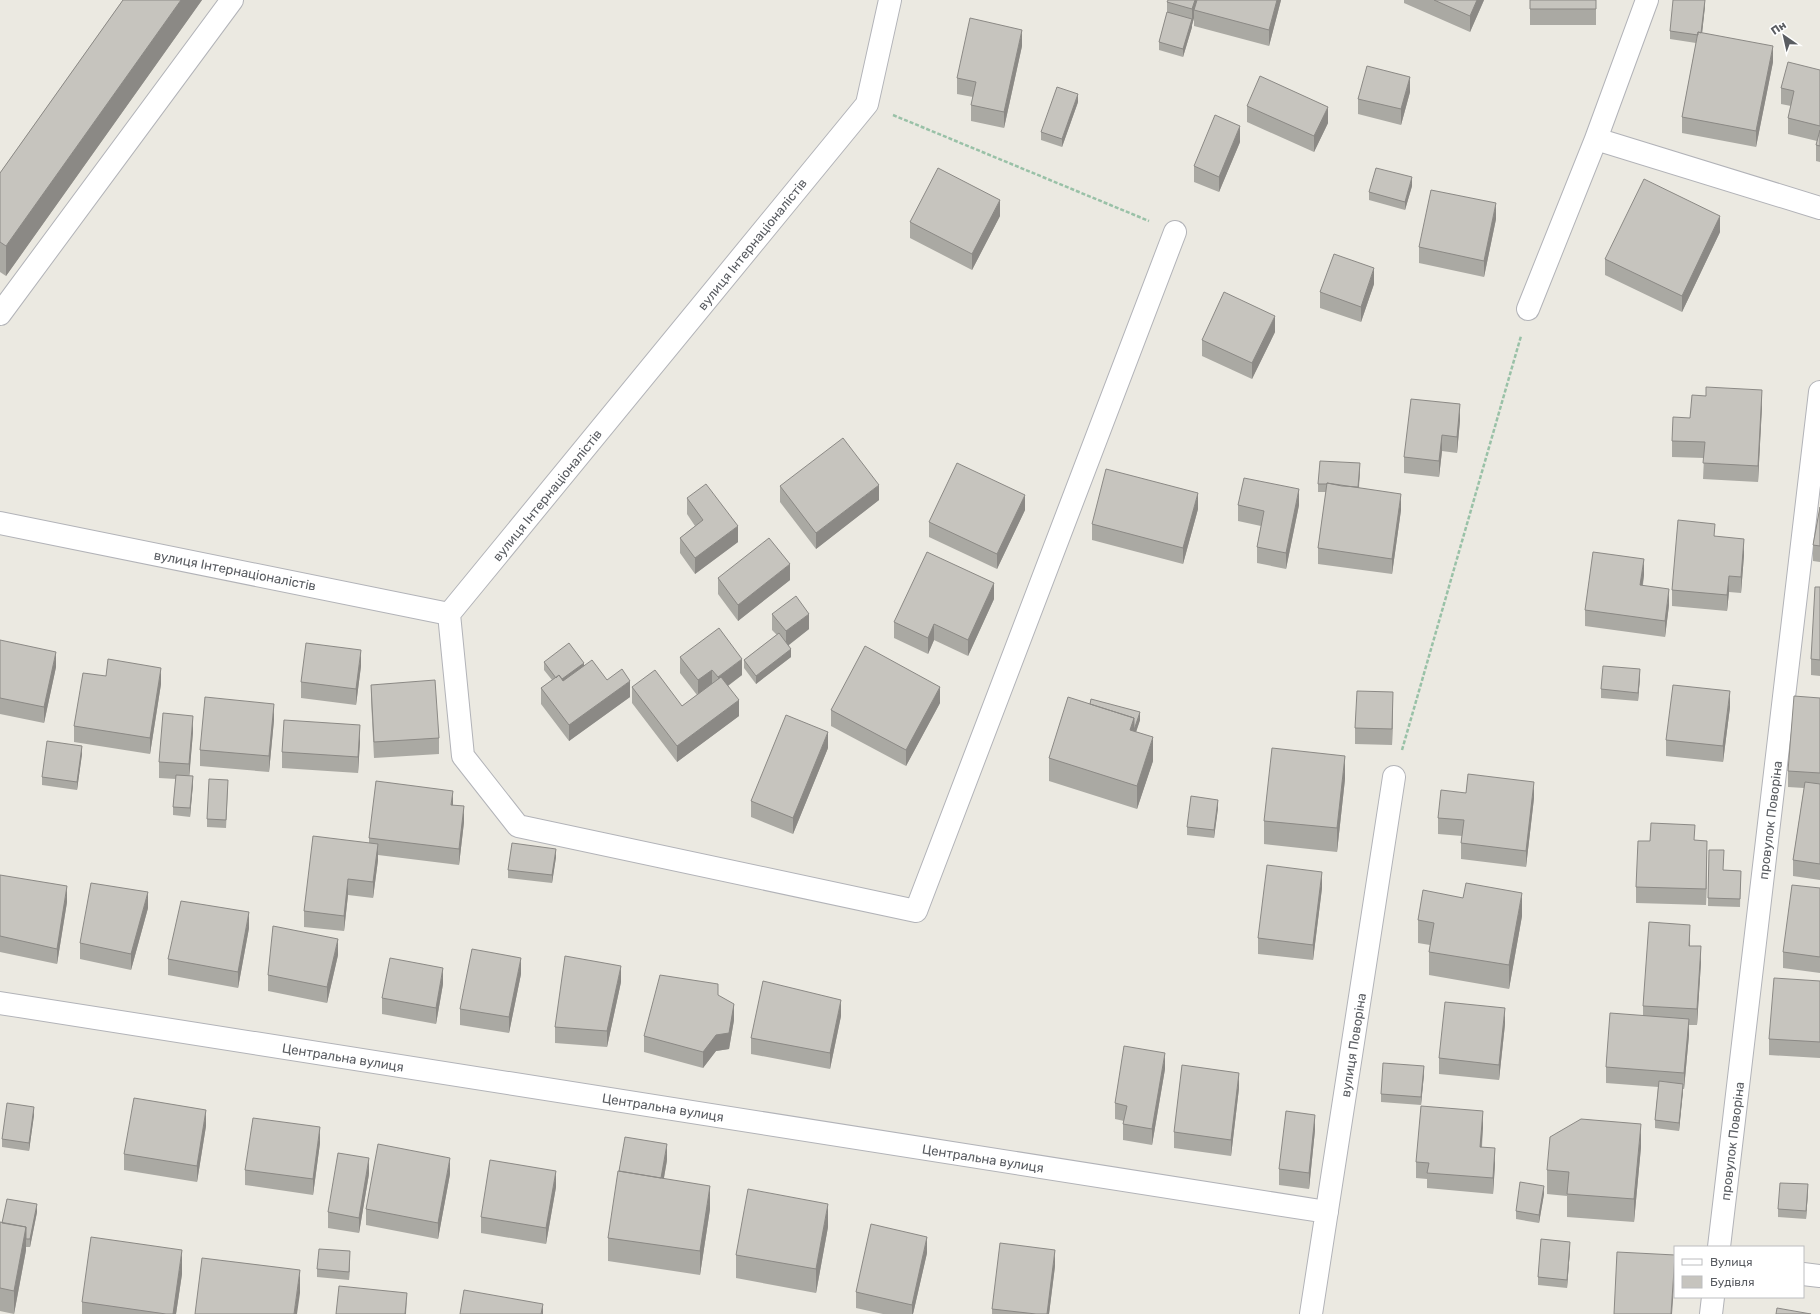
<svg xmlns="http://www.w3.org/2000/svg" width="1820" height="1314" viewBox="0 0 1820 1314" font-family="Rubik,sans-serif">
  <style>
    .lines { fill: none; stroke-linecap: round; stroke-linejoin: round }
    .minor-casing { stroke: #b2b3b8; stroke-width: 24 }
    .path { stroke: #99c1a7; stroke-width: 2.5; stroke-dasharray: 4 2; stroke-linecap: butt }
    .minor { stroke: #fff; stroke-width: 22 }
    .wall { fill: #aaa9a3 }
    .shaded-wall { fill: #8b8985 }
    .building { fill: #c6c4be; stroke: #8b8985 }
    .labels { text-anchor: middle; stroke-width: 3.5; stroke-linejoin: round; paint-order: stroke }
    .street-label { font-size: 13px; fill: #595c61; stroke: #fff }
  </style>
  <rect width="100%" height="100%" fill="#ebe9e1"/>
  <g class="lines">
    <g class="minor-casing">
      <path id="minor" d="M1647 0 1596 139 1820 208
        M1528 309 1596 139
        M0 314 232 0
        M0 523 449 614 867 104 890 0
        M449 614 463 756 518 826 916 911 1175 232
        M0 1003 1327 1212
        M1719 1247 1820 392
        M1803 1274 1820 1276
        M1311 1314 1394 777
        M1711 1314 1713 1297"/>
    </g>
    <path class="path" d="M893 115 1149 221
      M1402 750 1521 336"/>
    <use href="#minor" class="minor"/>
  </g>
  <path class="wall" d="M123 0H202L6 276 0 272V173Z
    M1281 0 1269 46 1194 26V18L1192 25V27L1183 57 1159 50V42L1167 13V2Z
    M1404 0H1484L1470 32 1404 3Z
    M1530 0H1596V25H1530Z
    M1705 6 1702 33 1773 62 1756 147 1682 133V117L1696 43 1670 39V31Z
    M1022 46 1004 128 971 121V105L973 97 957 94V78Z
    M1820 70V162L1816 161V145L1817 141 1788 134V118L1791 106 1781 104V88Z
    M1410 92 1401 125 1358 114V99Z
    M1078 102 1062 147 1041 140V132Z
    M1247 106 1328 123 1314 152 1247 122Z
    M1240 142 1219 192 1194 182V166Z
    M1412 186 1405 210 1369 200V192Z
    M1000 216 972 270 910 238V222Z
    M1496 219 1484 277 1419 263V247Z
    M1720 232 1682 312 1605 275V259Z
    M1374 284 1361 322 1320 308V292Z
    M1275 332 1252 379 1202 356V340Z
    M1762 406 1758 482 1703 479 1704 458 1672 457V441L1690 418Z
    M1460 420 1457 453 1442 451 1439 477 1404 473V457Z
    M1360 471 1359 488 1401 510 1392 574 1318 564V548L1326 492H1318V484Z
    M780 486 879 500 816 549 780 502Z
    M687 498 738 542 695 574 680 553V538L695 526 687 514Z
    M1238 505H1299L1286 569 1257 563V547L1261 526 1238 521Z
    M1820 507V562L1813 561V545Z
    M1198 509 1183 564 1092 540V524Z
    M1025 510 997 569 929 537V522Z
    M1715 536 1744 555 1741 593 1729 592 1727 611 1672 606V590Z
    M1644 575 1643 585 1669 605 1665 637 1585 626V610Z
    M718 578 790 580 738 621 718 594Z
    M1820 587V676L1811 675V659Z
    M994 599 968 656 934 640 928 654 894 638V622Z
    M772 614 809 629 789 645 791 657 756 684 744 668V660L777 635 772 630Z
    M0 640 56 667 44 723 0 714Z
    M680 657 742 675 728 686 739 716 677 762 632 703V687L682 706 697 695 680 673Z
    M544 662 584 666 607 680 630 697 569 741 541 704V688L552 680 544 670Z
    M361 666 356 705 301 698V682Z
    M106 676 161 684 150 754 74 742V726Z
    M1640 677 1638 701 1601 698V689Z
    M371 685 439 738V754L374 758 371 700Z
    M1820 698V880L1793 876V860L1804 788 1788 787V771Z
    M940 703 906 766 831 726V710Z
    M1090 704 1140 720 1136 732 1153 761 1137 809 1049 781V758Z
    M1730 707 1723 762 1666 756V740Z
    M1393 708 1392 745 1355 744V728Z
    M274 720 269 772 200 766V750Z
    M193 732 189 776 193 784 190 817 173 815V807L176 779 159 778V762Z
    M360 741 358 773 282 768V752Z
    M828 748 793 834 751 817V801Z
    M82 754 77 790 42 785V777Z
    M1345 779 1337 852 1264 844V821Z
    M228 788 226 828 207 827V819Z
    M1466 793 1534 798 1526 867 1461 859V843L1462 836 1438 834V818Z
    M453 805 464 822 459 865 378 855V860L373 898 348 895 344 931 304 927V911L369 843V838Z
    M1218 808 1214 838 1187 835V827Z
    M1695 840 1707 857 1706 905 1636 903V887Z
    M556 857 552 883 508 878V870Z
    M1724 870 1741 871 1740 907 1708 906V898Z
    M0 875 67 902 57 964 0 952Z
    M1322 888 1313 960 1258 954V938Z
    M1820 888V973L1783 968V952Z
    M148 908 131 970 80 959V943Z
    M1522 916 1509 989 1429 975V952L1430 945 1418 943V920Z
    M249 928 238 988 168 975V959Z
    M1690 941V946L1701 962 1697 1025H1689V1035L1684 1089H1683L1679 1131 1655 1128V1120L1658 1087 1606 1083V1067L1643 1015V1006Z
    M338 955 327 1003 268 991V975Z
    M521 974 509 1033 460 1025V1009Z
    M1820 981V1058L1769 1055V1039Z
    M621 982 607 1047 555 1043V1027Z
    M443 984 436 1024 382 1014V998Z
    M718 995 734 1020 729 1049 716 1051 703 1068 644 1052V1036Z
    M841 1016 830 1069 751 1054V1038Z
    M1505 1024 1499 1080 1439 1074V1058Z
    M1165 1069 1152 1145 1123 1140V1124L1124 1121 1115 1119V1103Z
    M1424 1074 1421 1105 1381 1102V1094Z
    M1239 1088 1231 1156 1174 1148V1132Z
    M34 1115 29 1151 2 1147V1139Z
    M206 1126 197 1182 124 1170V1154Z
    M1483 1127 1482 1147 1495 1164 1493 1194 1427 1188V1179L1416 1178V1162Z
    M1315 1130 1309 1189 1279 1185V1169Z
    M320 1143 313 1195 245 1185V1170Z
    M1641 1147 1634 1222 1567 1217V1196L1547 1194V1170Z
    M667 1160 664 1178 710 1209 700 1275 608 1261V1238Z
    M369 1174 359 1233 328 1228V1212Z
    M450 1174 438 1239 366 1225V1209Z
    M556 1187 546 1244 481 1233V1217Z
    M1808 1192 1806 1219 1778 1217V1209Z
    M1544 1194 1539 1223 1516 1219V1211Z
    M37 1212 30 1247H26V1250L14 1314 0 1311V1222L2 1223Z
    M828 1227 816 1293 736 1278V1255Z
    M1570 1250 1567 1288 1538 1285V1277Z
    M927 1253 913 1314H883L856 1308V1292Z
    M350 1259 349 1280 317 1277V1269Z
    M1055 1266 1049 1314H992V1309Z
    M182 1274 176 1314H82V1302Z"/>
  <path class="shaded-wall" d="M181 0H202L6 276V246Z
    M1195 0H1199L1194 10V18L1192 25V9Z
    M1277 0H1281L1269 46V30Z
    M1477 0H1484L1470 32V16Z
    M1705 0V6L1701 43V35Z
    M1192 19V27L1183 57V49Z
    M1022 30V46L1004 128V112Z
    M1773 46V62L1756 147V131Z
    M1410 77V92L1401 125V109Z
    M1078 94V102L1062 147V139Z
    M1328 107V123L1314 152V136Z
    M1240 126V142L1219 192V177Z
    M1412 177V186L1405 210V202Z
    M1000 200V216L972 270V254Z
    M1496 203V219L1484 277V261Z
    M1720 216V232L1682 312V296Z
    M1374 268V284L1361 322V307Z
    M1275 316V332L1252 379V363Z
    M1762 390V406L1758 482V466Z
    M1460 404V420L1457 453V437Z
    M1442 435V451L1439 477V461Z
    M1360 463V471L1358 495V487Z
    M879 485V500L816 549V533Z
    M1299 489V505L1286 569V553Z
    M1198 493V509L1183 564V548Z
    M1401 494V510L1392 574V559Z
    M1025 495V510L997 569V554Z
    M738 526V542L695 574V558Z
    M1744 539V555L1741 593V577Z
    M1644 559V575L1640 601V585Z
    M790 564V580L738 621V605Z
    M1729 576V592L1727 611V595Z
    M994 583V599L968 656V640Z
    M1669 589V605L1665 637V621Z
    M809 614V629L786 647V631Z
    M934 624V640L928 654V638Z
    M791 649V657L756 684V676Z
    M361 650V666L356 705V689Z
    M56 652V667L44 723V707Z
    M742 659V675L718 693V677Z
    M584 663V671L558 689V681Z
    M161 668V684L150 754V738Z
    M1640 669V677L1638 701V693Z
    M712 670V686L698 696V680Z
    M630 681V697L569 741V725Z
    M940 687V703L906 766V750Z
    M1730 691V707L1723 762V746Z
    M1393 692V708L1392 745V729Z
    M739 700V716L677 762V746Z
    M274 704V720L269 772V756Z
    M1140 712V720L1134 738V730Z
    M193 716V732L189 780V764Z
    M1134 718V741L1130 730Z
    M360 725V741L358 773V757Z
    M828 732V748L793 834V818Z
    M1153 737V761L1137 809V786Z
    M82 746V754L77 790V782Z
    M1345 756V779L1337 852V828Z
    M193 776V784L190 817V808Z
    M1534 782V798L1526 867V851Z
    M453 791V807L451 805Z
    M1218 800V808L1214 838V830Z
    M464 806V822L459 865V849Z
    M1707 841V857L1706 905V889Z
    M378 844V860L373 898V882Z
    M556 849V857L552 883V875Z
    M1322 872V888L1313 960V945Z
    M348 879V895L344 931V916Z
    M67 886V902L57 964V949Z
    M148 892V908L131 970V954Z
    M1522 893V916L1509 989V965Z
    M249 912V928L238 988V972Z
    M1690 925V941L1689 961V946Z
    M338 939V955L327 1003V987Z
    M1701 946V962L1697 1025V1009Z
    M521 958V974L509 1033V1017Z
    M621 966V982L607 1047V1031Z
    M443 968V984L436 1024V1008Z
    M841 1000V1016L830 1069V1053Z
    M734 1004V1020L729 1049 716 1051 703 1068V1052Z
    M1505 1008V1024L1499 1080V1065Z
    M1689 1019V1035L1684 1089V1073Z
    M1165 1053V1069L1152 1145V1129Z
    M1424 1066V1074L1421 1105V1097Z
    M1239 1073V1088L1231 1156V1140Z
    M1683 1084V1092L1679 1131V1123Z
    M34 1107V1115L29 1151V1143Z
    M206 1110V1126L197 1182V1166Z
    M1483 1111V1127L1480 1163V1147Z
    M1315 1115V1130L1309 1189V1173Z
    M1641 1124V1147L1634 1222V1199Z
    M320 1127V1143L313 1195V1179Z
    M667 1144V1160L661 1194V1178Z
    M1495 1148V1164L1493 1194V1178Z
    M369 1158V1174L359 1233V1218Z
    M450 1158V1174L438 1239V1223Z
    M556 1171V1187L546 1244V1228Z
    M1808 1184V1192L1806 1219V1211Z
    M710 1186V1209L700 1275V1251Z
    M1544 1186V1194L1539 1223V1215Z
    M37 1204V1212L30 1247V1239Z
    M828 1204V1227L816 1293V1269Z
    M26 1227V1250L14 1314V1291Z
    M927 1237V1253L913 1314H912V1305Z
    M1570 1242V1250L1567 1288V1280Z
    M182 1250V1274L176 1314H173Z
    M1055 1250V1266L1049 1314H1047Z
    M350 1251V1259L349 1280V1272Z
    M1675 1255V1271L1672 1314H1671Z
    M300 1270V1293L297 1314H294Z
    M407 1293 406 1314H405Z
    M543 1304V1314H541Z"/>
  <path class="building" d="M123 0H181L6 246 0 242V173Z
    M1168 0H1195L1192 9 1167 2Z
    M1197 0H1277L1269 30 1194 10Z
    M1434 0H1477L1470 16Z
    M1530 0H1596V9H1530Z
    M1673 0H1705L1701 33 1698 32V35L1670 31Z
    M1167 12 1192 19 1183 49 1159 42Z
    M970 18 1022 30 1004 112 971 105 976 82 957 78Z
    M1698 32 1773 46 1756 131 1682 117Z
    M1788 62 1820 70V126L1788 118 1794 91 1781 88Z
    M1367 66 1410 77 1401 109 1358 99Z
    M1260 76 1328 107 1314 136 1247 106Z
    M1057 87 1078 94 1062 139 1041 132Z
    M1215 115 1240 126 1219 177 1194 166Z
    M1820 130V146L1816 145Z
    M938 168 1000 200 972 254 910 222Z
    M1376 168 1412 177 1405 202 1369 192Z
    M1644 179 1720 216 1682 296 1605 259Z
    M1431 190 1496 203 1484 261 1419 247Z
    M1334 254 1374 268 1361 307 1320 292Z
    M1224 292 1275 316 1252 363 1202 340Z
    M1706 387 1762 390 1758 466 1703 463 1705 442 1672 441 1673 417 1690 418 1692 395 1706 396Z
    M1411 399 1460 404 1457 437 1442 435 1439 461 1404 457Z
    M843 438 879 485 816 533 780 486Z
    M1320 461 1360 463 1358 487 1342 486 1327 483V484H1318Z
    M957 463 1025 495 997 554 929 522Z
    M1106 469 1198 493 1183 548 1092 524Z
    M1244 478 1299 489 1286 553 1257 547 1264 511 1238 505Z
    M1327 483 1401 494 1392 559 1318 548Z
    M706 484 738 526 695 558 680 538 703 520 687 498Z
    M1820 507V546L1813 545Z
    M1678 520 1715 524 1714 536 1744 539 1741 577 1729 576 1727 595 1672 590Z
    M769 538 790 564 738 605 718 578Z
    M927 552 994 583 968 640 934 624 928 638 894 622Z
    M1593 552 1644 559 1640 585 1669 589 1665 621 1585 610Z
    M1815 587H1820V660L1811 659Z
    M796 596 809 614 786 631 772 614Z
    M719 628 742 659 718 677 712 670 698 680 680 657Z
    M779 633 791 649 756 676 744 660Z
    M0 640 56 652 44 707 0 698Z
    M306 643 361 650 356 689 301 682Z
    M569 643 584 663 562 679 559 675 556 678 544 662Z
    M865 646 940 687 906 750 831 710Z
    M108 659 161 668 150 738 74 726 83 673 106 676Z
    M592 660 607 680 622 669 630 681 569 725 541 688 559 675 563 681Z
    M1603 666 1640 669 1638 693 1601 689Z
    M655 670 682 706 721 677 739 700 677 746 632 687Z
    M435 680 439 738 374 742 371 685Z
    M1673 685 1730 691 1723 746 1666 740Z
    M1357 691 1393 692 1392 729 1355 728Z
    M1794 696 1820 698V773L1788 771Z
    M205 697 274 704 269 756 200 750Z
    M1068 697 1134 718 1130 730 1153 737 1137 786 1049 758Z
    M1091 699 1140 712 1134 730V718L1090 704Z
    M163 713 193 716 189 764 159 762Z
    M786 715 828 732 793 818 751 801Z
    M284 720 360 725 358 757 282 752Z
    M47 741 82 746 77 782 42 777Z
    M1272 748 1345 756 1337 828 1264 821Z
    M1468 774 1534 782 1526 851 1461 843 1464 820 1438 818 1441 790 1466 793Z
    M176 775 193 776 190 808 173 807Z
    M209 779 228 780 226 820 207 819Z
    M376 781 453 791 451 805 464 806 459 849 369 838Z
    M1805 782 1820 784V864L1793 860Z
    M1191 796 1218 800 1214 830 1187 827Z
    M1651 823 1695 825 1694 840 1707 841 1706 889 1636 887 1638 841H1650Z
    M313 836 378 844 373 882 348 879 344 916 304 911Z
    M512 843 556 849 552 875 508 870Z
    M1709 850H1724L1723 870 1741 871 1740 899 1708 898Z
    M1267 865 1322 872 1313 945 1258 938Z
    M0 875 67 886 57 949 0 936Z
    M91 883 148 892 131 954 80 943Z
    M1466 883 1522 893 1509 965 1429 952 1434 923 1418 920 1423 890 1463 898Z
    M1792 885 1820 888V957L1783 952Z
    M181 901 249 912 238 972 168 959Z
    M1649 922 1690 925 1689 946H1701L1697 1009 1643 1006Z
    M273 926 338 939 327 987 268 975Z
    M472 949 521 958 509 1017 460 1009Z
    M565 956 621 966 607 1031 555 1027Z
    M390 958 443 968 436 1008 382 998Z
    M660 975 718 984V995L734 1004 729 1033 716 1035 703 1052 644 1036Z
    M1774 978 1820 981V1042L1769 1039Z
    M763 981 841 1000 830 1053 751 1038Z
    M1445 1002 1505 1008 1499 1065 1439 1058Z
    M1610 1013 1689 1019 1684 1073 1606 1067Z
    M1124 1046 1165 1053 1152 1129 1123 1124 1127 1106 1115 1103Z
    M1383 1063 1424 1066 1421 1097 1381 1094Z
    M1182 1065 1239 1073 1231 1140 1174 1132Z
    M1659 1081 1683 1084 1679 1123 1655 1120Z
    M134 1098 206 1110 197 1166 124 1154Z
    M7 1103 34 1107 29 1143 2 1139Z
    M1421 1106 1483 1111 1480 1147 1495 1148 1493 1178 1427 1173 1429 1163 1416 1162Z
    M1286 1111 1315 1115 1309 1173 1279 1169Z
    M253 1118 320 1127 313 1179 245 1170Z
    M1581 1119 1641 1124 1634 1199 1567 1194 1569 1172 1547 1170 1550 1137Z
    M625 1137 667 1144 661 1178 619 1171Z
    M378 1144 450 1158 438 1223 366 1209Z
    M338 1153 369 1158 359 1218 328 1212Z
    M490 1160 556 1171 546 1228 481 1217Z
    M618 1171 710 1186 700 1251 608 1238Z
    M1520 1182 1544 1186 1539 1215 1516 1211Z
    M1780 1183 1808 1184 1806 1211 1778 1209Z
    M748 1189 828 1204 816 1269 736 1255Z
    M7 1199 37 1204 30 1239H26V1227L2 1223Z
    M0 1222 26 1227 14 1291 0 1288Z
    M871 1224 927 1237 912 1305 856 1292Z
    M91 1237 182 1250 173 1314H166L82 1302Z
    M1541 1239 1570 1242 1567 1280 1538 1277Z
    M1000 1243 1055 1250 1047 1314H1036L992 1309Z
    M319 1249 350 1251 349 1272 317 1269Z
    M1617 1252 1675 1255 1671 1314H1614Z
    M202 1258 300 1270 294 1314H195Z
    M339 1286 407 1293 405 1314H336Z
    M464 1290 543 1304 541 1314H460Z
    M1777 1308 1811 1314H1776Z"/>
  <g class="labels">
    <g class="street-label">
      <text transform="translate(752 244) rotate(-51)" y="5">вулиця Інтернаціоналістів</text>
      <text transform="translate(547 495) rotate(-51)" y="5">вулиця Інтернаціоналістів</text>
      <text transform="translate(235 570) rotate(11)" y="5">вулиця Інтернаціоналістів</text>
      <text transform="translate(1770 820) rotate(-83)" y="5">провулок Поворіна</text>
      <text transform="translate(1353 1045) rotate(-81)" y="5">вулиця Поворіна</text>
      <text transform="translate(343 1057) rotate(9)" y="5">Центральна вулиця</text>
      <text transform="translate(663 1107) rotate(9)" y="5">Центральна вулиця</text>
      <text transform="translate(1732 1141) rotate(-83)" y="5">провулок Поворіна</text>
      <text transform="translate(983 1158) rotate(9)" y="5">Центральна вулиця</text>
    </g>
  </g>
  <rect x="1674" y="1246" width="130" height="52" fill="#ffffff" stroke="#bdbec0"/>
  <rect x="1682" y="1259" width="20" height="6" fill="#ffffff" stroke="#bdbec0"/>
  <text x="1710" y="1266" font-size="12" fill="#595c61">Вулиця</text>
  <rect x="1682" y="1276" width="20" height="12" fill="#c6c4be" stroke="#bdbec0"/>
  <text x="1710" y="1286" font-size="12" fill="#595c61">Будівля</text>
  <g transform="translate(1784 36) rotate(326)" stroke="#ffffff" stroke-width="3" paint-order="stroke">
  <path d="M0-3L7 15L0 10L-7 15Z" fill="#595c61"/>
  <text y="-6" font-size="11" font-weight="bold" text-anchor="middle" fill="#595c61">Пн</text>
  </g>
</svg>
